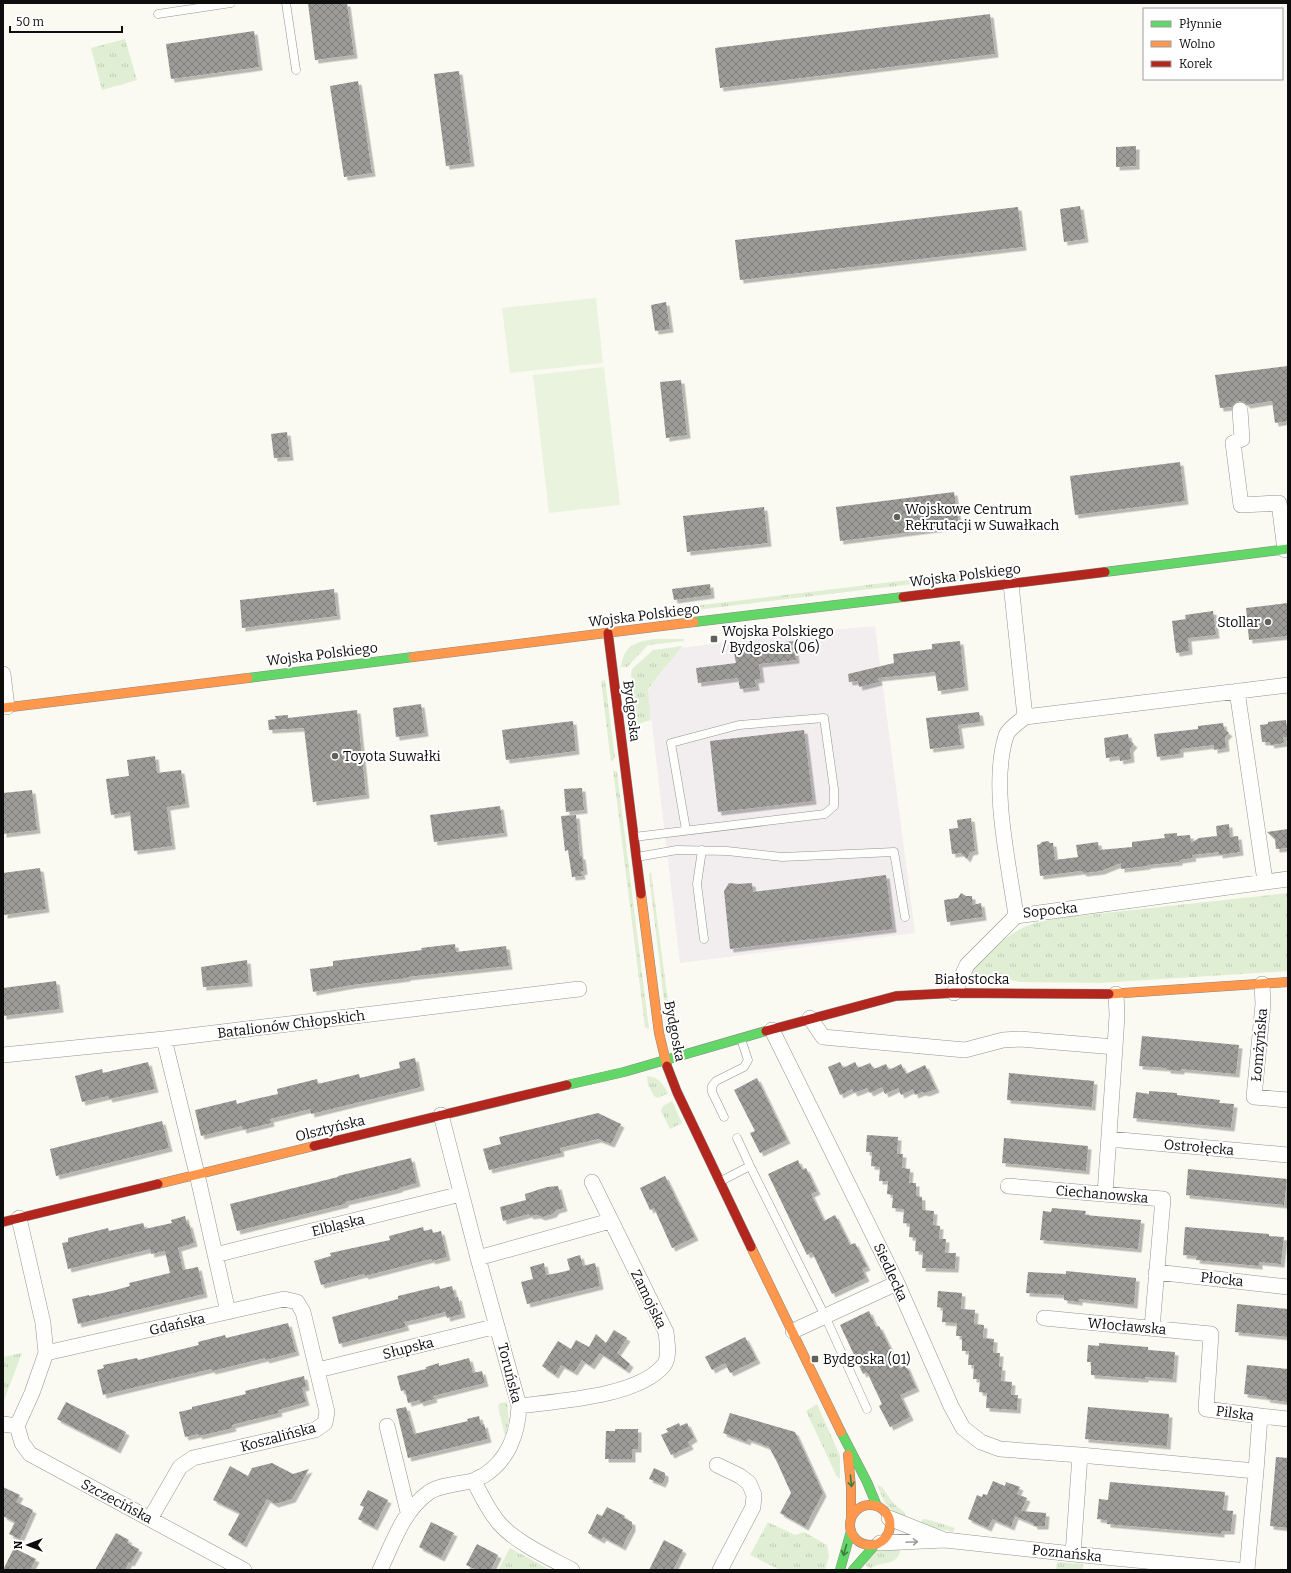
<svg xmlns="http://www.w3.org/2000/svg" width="1291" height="1573" viewBox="0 0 1291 1573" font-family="Bitter,serif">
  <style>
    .industrial { fill: #f2edee }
    .grass { fill: url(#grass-tufts) }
    .pitch { fill: #eaf3dd }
    .building { fill: url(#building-cross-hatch); filter: url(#shadow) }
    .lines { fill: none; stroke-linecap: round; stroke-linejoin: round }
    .lane-casing { stroke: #949490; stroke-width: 9 }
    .street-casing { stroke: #949490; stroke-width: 16 }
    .fast-casing { stroke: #8a8a87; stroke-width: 10 }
    .slow-casing { stroke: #8a8a87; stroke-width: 10 }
    .jam-casing { stroke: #8a8a87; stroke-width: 10 }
    .lane { stroke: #fefefd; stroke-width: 8 }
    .street { stroke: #fefefd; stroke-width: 15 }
    .fast { stroke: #63d668; stroke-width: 9 }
    .slow { stroke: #ff974d; stroke-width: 9 }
    .jam { stroke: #b3261e; stroke-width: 9 }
    .oneway { stroke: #3c7c3f }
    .oneway2 { stroke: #9e9e9d }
    .poi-dot { fill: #60605d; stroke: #fff; stroke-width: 1.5 }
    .labels { text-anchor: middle; stroke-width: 4; stroke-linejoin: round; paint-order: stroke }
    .poi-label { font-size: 14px; fill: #0d0d0d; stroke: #fff; text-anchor: start }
    .street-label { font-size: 14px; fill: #0d0d0d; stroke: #fff }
  </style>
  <defs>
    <pattern id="grass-tufts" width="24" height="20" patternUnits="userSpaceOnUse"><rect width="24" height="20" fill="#e0efd4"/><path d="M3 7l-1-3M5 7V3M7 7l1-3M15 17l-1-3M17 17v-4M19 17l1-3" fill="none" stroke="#bfccb5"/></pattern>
    <pattern id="building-cross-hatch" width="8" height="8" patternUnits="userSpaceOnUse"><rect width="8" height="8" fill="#9d9c98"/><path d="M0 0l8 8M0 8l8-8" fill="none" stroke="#7e7e7a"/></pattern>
    <filter id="shadow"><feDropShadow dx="3.5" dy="3.5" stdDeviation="0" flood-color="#0004"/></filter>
  </defs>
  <rect width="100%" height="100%" fill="#fafaf2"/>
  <path class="industrial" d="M875 626 915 933 680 963 648 690 681 648 799 633Z"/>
  <path class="grass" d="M125 39 137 80 102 90 91 48Z
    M998 569 989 575 964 578 679 612 677 608Z
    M655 639H684V641L648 645 630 664 627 667H621C624 645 635 642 655 639Z
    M684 646 681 648 648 689 651 720 637 724 631 674 632 669 653 650Z
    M605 680 615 758 611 762 601 681Z
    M613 770 617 772 649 1029 645 1027Z
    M651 872 671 1024 667 1026 649 874Z
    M1288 893V971L1100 983 1019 982 998 977H965C977 958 1013 929 1035 923 1043 920 1051 920 1059 918Z
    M647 1076C659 1077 663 1084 668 1093L658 1098 654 1096 648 1085Z
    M672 1101 682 1123 670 1129 661 1111 663 1106Z
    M22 1353 3 1403V1357Z
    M507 1402 509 1421 505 1437 498 1406 500 1403Z
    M817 1404 840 1456V1479L837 1477 806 1411Z
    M877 1485 882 1487 893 1503 904 1512 906 1517C886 1510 885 1503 877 1485Z
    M923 1519H926L955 1528 953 1532 919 1524Z
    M768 1522 795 1535 804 1532 827 1545 829 1556 825 1570H780L750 1555Z
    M901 1546C899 1568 885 1559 870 1569L865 1564 875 1550Z
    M510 1548 550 1570H498Z
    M1057 1562 1083 1564 1082 1570H1056Z"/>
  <path class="pitch" d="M596 298 603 363 510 373 502 308Z
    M604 367 620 505 549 513 533 375Z"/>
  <path class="building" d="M308 3H347L354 55 315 60Z
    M990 14 995 54 720 88 715 48Z
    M254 31 259 67 171 79 166 44Z
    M459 71 471 163 446 166 434 74Z
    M358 81 372 173 344 177 330 86Z
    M1136 146V166L1116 167V147Z
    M1080 206 1085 239 1064 242 1060 209Z
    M1018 207 1023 247 740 280 735 240Z
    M666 302 670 329 655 331 651 305Z
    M1288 366V421L1275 423 1272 401 1247 405 1244 402 1239 401 1235 403 1232 407 1220 408 1215 375Z
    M681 380 687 435 666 438 660 382Z
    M287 432 290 457 274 458 271 434Z
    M1180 462 1185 501 1075 515 1070 476Z
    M954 492 959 526 840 541 836 507Z
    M764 507 768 543 687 552 683 516Z
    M710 584 711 595 674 600 672 589Z
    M334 589 337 616 242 628 240 600Z
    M1288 603V636L1249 640 1246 608Z
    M1213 611 1216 635 1188 638 1189 651 1176 653 1172 621 1186 619 1185 615Z
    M794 641 796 660 759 664 761 679 755 680 756 687 740 689 738 678 698 683 696 668 736 663 733 648Z
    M960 641 965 687 938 691 935 672 878 678 879 682 859 687 858 681 849 682 848 674 894 663 893 654 932 649V644Z
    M421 704 425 733 396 737 393 708Z
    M357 710 366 795 313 802 304 728 269 730 268 720 276 719 275 716 288 715V718Z
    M979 712 981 722 958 725 961 745 930 749 926 718Z
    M1286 720 1288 737H1283L1284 743 1271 745 1270 742H1262L1260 725 1268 724V722Z
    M573 721 576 751 506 760 502 730Z
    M1223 723 1224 729 1229 733 1225 737 1226 748 1214 750V745L1180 749V754L1157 757 1154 734 1198 729V726Z
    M804 730 813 801 718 812 710 741Z
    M1128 734 1129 740 1134 744 1130 749 1131 759 1120 761 1119 756 1106 758 1104 738Z
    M155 756 157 773 181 770 186 804 167 807 172 846 134 851 130 812 111 815 106 779 129 776 127 760Z
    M582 788 584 810 566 812 564 789Z
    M32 790 37 830 3 834V793Z
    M500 806 504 833 434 842 430 815Z
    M576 815 580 856H582L584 871 581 872 582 876 572 877 568 850 565 851 561 816Z
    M971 818 975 851 970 852 967 859 961 853 952 854 949 829 958 828 957 820Z
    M1229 824 1230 837 1238 836 1240 852 1219 855V852L1192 855 1193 858 1179 860V862L1147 865V866L1121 869V863L1101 871 1084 873 1081 871 1040 876 1037 845 1040 844 1042 842 1048 841 1050 843H1053L1055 860 1078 857 1076 845 1098 842 1099 850 1132 847V842L1165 838 1164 834 1177 833V836L1190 835 1191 843 1199 838 1217 836 1216 826Z
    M1288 829V848L1276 849 1275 839 1267 832Z
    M40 868 46 909 4 915 3 873Z
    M886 875 893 929 730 949 724 891 729 883 738 884 752 883 753 892Z
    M961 893 966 896H972L973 905 981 903 983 917 947 922 944 900 958 898Z
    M455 944 456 952 506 946 509 966 407 977V978L352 985 313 992 310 969 333 966V961L422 950 421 948Z
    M247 960 249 983 203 987 201 967Z
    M56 981 60 1009 3 1016V988Z
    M1142 1036 1239 1045 1236 1074 1181 1069V1071L1167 1070V1068L1139 1066Z
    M415 1058 421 1087 311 1114 310 1109 270 1119 271 1123 243 1130 242 1126 201 1136 195 1110 236 1100 237 1104 251 1100 278 1094 277 1089 317 1079 318 1084 359 1074 360 1078 400 1068 399 1062Z
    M148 1062 155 1089 109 1099 108 1096 82 1102 75 1076 102 1069 103 1073Z
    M840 1062 843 1068 855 1062 858 1068 870 1063 874 1069 886 1064 889 1070 901 1064 906 1074 925 1065 936 1089 926 1093 922 1092 915 1095 913 1089 901 1095 898 1088 885 1094 882 1087 870 1093 867 1088 854 1093 852 1089 840 1095 828 1067Z
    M1009 1073 1094 1081 1092 1107 1007 1100Z
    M757 1078 787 1140 760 1153 750 1133 755 1131 734 1090Z
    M1149 1091 1177 1093V1095L1220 1100 1219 1103 1234 1104 1231 1128 1133 1118 1136 1092 1149 1094Z
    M598 1113 621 1124 611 1144 598 1139 560 1148 561 1153 489 1170 483 1149 501 1144 499 1137Z
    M162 1121 169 1148 56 1176 50 1149Z
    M867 1135 898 1137 897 1154H903L902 1168 910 1169 909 1183H916V1196L922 1197V1210L934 1211 933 1225 940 1226 939 1239H946L945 1253H956L955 1269 922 1268 923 1252 915 1251 916 1238 909 1237 910 1224 903 1223 904 1209 892 1208 893 1195 887 1194 888 1181H879L880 1167 871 1166 872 1152H866Z
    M1004 1138 1088 1146 1086 1171 1002 1163Z
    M411 1158 417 1183 399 1188V1189L345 1202V1204L237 1231 230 1204 338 1177V1176Z
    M798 1160 802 1170 806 1168 817 1191 811 1194 824 1221 835 1215 850 1245 855 1243 867 1267 862 1269 866 1278 832 1294 812 1252 807 1255 768 1174Z
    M1188 1169 1287 1179 1284 1205 1186 1195Z
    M665 1176 695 1237 672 1248 654 1208 650 1210 640 1188Z
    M558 1186 564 1208 556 1210 553 1214 542 1217 537 1215 530 1216 529 1214 503 1221 500 1207 526 1200 525 1194 547 1187Z
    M1052 1208 1086 1211 1085 1215 1141 1220 1138 1249 1040 1240 1043 1211 1051 1212Z
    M185 1216 187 1224H189L194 1243 178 1248 183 1270 198 1267 204 1294 78 1324 72 1299 89 1295V1296L116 1290 130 1286 129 1283 170 1273 165 1251 151 1254 150 1249 68 1269 62 1243 68 1242V1238L108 1228 109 1231 143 1223 145 1229 172 1223 171 1220Z
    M423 1227 424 1231 432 1229 433 1233 441 1231 447 1257 432 1261 431 1259 365 1276 364 1274 321 1285 314 1261 331 1256 330 1253 390 1240 389 1236Z
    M1185 1227 1269 1234V1236L1284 1237 1281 1264 1259 1262V1266L1196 1260 1197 1256 1183 1255Z
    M580 1255 583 1266 595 1263 600 1286 527 1304 521 1282 533 1279 530 1267 544 1263 546 1275 558 1273 570 1270 567 1259Z
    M1066 1271 1136 1278 1134 1305 1079 1299V1302L1064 1300V1295L1026 1293 1028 1272 1066 1274Z
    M439 1286 440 1289 452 1286 455 1298 458 1297 462 1314 447 1318 445 1312 418 1319 404 1322 406 1327 339 1344 332 1317 398 1299V1296Z
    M938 1291 962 1293 961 1309 975 1310 974 1324 984 1325 983 1338 994 1339 993 1353H1000L999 1367H1002L1001 1381 1012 1382 1011 1395H1018L1017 1410 986 1408 987 1393 979 1392 980 1379H973L974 1365H968L969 1351H962V1336H956L957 1323 942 1322 943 1308 937 1307Z
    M1237 1304 1288 1309V1337L1235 1332Z
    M869 1311 876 1327 879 1326 900 1368 906 1365 916 1388 900 1395 910 1417 890 1427 879 1406 882 1404 867 1372 863 1374 840 1325Z
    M288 1323 296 1352 266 1360 265 1358 212 1371 211 1369 103 1395 97 1370 104 1368 103 1365 137 1358 138 1360 199 1345 198 1342 225 1335 226 1338Z
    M614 1330 627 1338 617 1353 630 1364 626 1370 600 1353 591 1366 582 1360 574 1372 561 1365 555 1375 542 1366 558 1341 571 1349 576 1340 589 1347 596 1334 606 1343Z
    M745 1337 757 1360 730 1373 725 1363 712 1370 705 1357Z
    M1099 1343 1148 1347V1350L1175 1352 1173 1379 1145 1377V1379L1091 1375V1362H1087L1088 1345 1099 1346Z
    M469 1358 473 1373 482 1371 485 1383 433 1396 434 1399 420 1403 419 1400 408 1403 405 1390 401 1391 397 1376 426 1369V1367L439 1363V1366Z
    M1247 1365 1288 1369V1402L1266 1399 1267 1397 1244 1394Z
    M304 1376 306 1387 302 1388 306 1402 278 1410 279 1413 232 1425 233 1428 199 1436 198 1434 185 1437 179 1412 192 1409V1407L246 1394 245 1391Z
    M66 1402 126 1432 117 1450 57 1419Z
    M406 1407 414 1434 468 1421 467 1419 479 1416 481 1425 484 1424 488 1439 408 1458 396 1409Z
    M1088 1407 1169 1414 1167 1446 1085 1439Z
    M730 1413 795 1432 823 1493 805 1527 780 1513 791 1493 777 1462 769 1447 748 1439 747 1442 723 1433Z
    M679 1423 680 1426 687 1423 694 1438 688 1442 690 1446 671 1455 661 1435 668 1432 666 1429Z
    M615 1429H638V1449H632V1459H605L606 1431H615Z
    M1276 1457 1288 1458V1528L1270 1526Z
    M272 1463 293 1474 309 1469 292 1499 275 1504 267 1499 243 1544 228 1535 240 1513 213 1500 230 1466 248 1476 252 1468Z
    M654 1468 665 1473V1478L662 1484 649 1479Z
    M993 1481 1005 1486 1006 1482 1020 1487 1017 1494 1027 1498 1021 1511 1046 1513 1045 1526H1034V1524L1015 1516 1011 1527 992 1519 988 1528 968 1519 977 1495 982 1497 983 1494 987 1495Z
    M1110 1482 1225 1492 1223 1510 1233 1511 1231 1531H1221V1534L1107 1524V1520L1097 1519 1099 1499 1108 1500Z
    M3 1487 20 1495 16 1502 33 1510 20 1539 9 1534 15 1522 3 1516Z
    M368 1490 388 1500 374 1527 358 1519 364 1507 360 1505Z
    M607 1507 625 1516 624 1518 632 1522V1528L622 1547 603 1537 601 1540 588 1533 597 1514 602 1516Z
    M431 1522 454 1533 441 1558 419 1547Z
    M116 1533 129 1540 127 1543 139 1549 131 1563 129 1562 125 1570H95Z
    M664 1540 683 1550 673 1570H649Z
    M477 1544 498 1555 491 1570H477L466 1565Z
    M14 1548 36 1559 30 1570H3Z"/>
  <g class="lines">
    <g class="lane-casing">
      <path id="lane" d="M286 3 296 70
        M158 14 231 3
        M634 837 825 814 834 806V789L824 718 739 725 671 743 686 830
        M702 850 697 884 704 939
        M637 857 677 850 727 851 782 857 894 852 905 917
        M724 1117 712 1092V1086L716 1081 744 1067 748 1060 741 1039
        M737 1138 750 1166
        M721 1181 750 1166 825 1316 867 1409"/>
    </g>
    <g class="street-casing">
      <path id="street" d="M1240 410 1242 439 1233 443 1241 505 1279 503 1285 550
        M1011 584 1025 717C1019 722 1008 729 1006 736 990 786 1009 864 1016 916
        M3 674 7 707
        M1237 691 1265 881
        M1025 717 1288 685
        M1016 916 1288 879
        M1262 984 1263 1004 1254 1097 1288 1100
        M954 993 967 965 1016 916
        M810 1018 823 1037 965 1050 1003 1040 1020 1039 1115 1047 1105 1194
        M772 1030 897 1283 951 1406 963 1428 981 1442 1000 1449 1080 1455 1073 1554
        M164 1039 197 1174 228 1312
        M1115 1047 1117 1015 1116 994
        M3 1055 164 1039 579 989
        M1109 1139 1288 1155
        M1008 1186 1163 1199 1152 1328
        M215 1255 461 1194
        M478 1258 610 1221
        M1156 1272 1288 1287
        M1044 1318 1211 1334 1206 1409 1260 1416 1256 1471 1080 1455
        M793 1331 897 1283
        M46 1353 284 1299 297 1302 303 1312 327 1412 325 1423 315 1430 193 1458 180 1467 150 1519
        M318 1370 497 1326
        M519 1406C558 1401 638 1397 664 1365 670 1357 667 1342 666 1332L592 1182
        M1260 1416 1288 1419
        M3 1424 17 1426 22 1443 30 1454 244 1570
        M17 1426 32 1393 46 1353 43 1323 19 1218
        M387 1426 408 1512
        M717 1465 740 1476 749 1483 754 1495 753 1507 720 1570
        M474 1481C481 1495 488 1510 499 1523 515 1542 550 1558 572 1570
        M889 1518 942 1539
        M880 1543 945 1540 1073 1554 1238 1570
        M380 1570C393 1543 403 1511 428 1493 439 1485 459 1484 472 1481 476 1480 479 1477 483 1476 508 1461 518 1433 519 1406L478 1258 441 1115
        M1247 1570 1256 1471"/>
    </g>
    <g class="fast-casing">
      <path id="fast" d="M1105 572 1288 549
        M694 622 903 597
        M248 678 413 657
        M567 1085 624 1072 766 1031
        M841 1432 867 1482 877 1506
        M840 1570 851 1531
        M853 1570 875 1545"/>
    </g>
    <g class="slow-casing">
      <path id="slow" d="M413 657 694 622
        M3 708 248 678
        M641 894 659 1033 667 1066
        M1109 994 1288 982
        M158 1184 314 1146
        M751 1247 841 1432
        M848 1455 851 1487V1518
        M850 1525a20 20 0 1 1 40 0a20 20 0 1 1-40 0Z"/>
    </g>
    <g class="jam-casing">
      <path id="jam" d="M903 597 1105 572
        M608 633 641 894
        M766 1031 896 996 954 993 1109 994
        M667 1066 677 1092 751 1247
        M314 1146 567 1085
        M3 1222 158 1184"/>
    </g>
    <use href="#lane" class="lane"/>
    <use href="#street" class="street"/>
    <use href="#fast" class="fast"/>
    <use href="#slow" class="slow"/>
    <use href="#jam" class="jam"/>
  </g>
  <defs><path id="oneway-shaft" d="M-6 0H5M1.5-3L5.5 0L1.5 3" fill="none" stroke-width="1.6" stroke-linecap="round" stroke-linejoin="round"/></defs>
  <g class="oneway">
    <use href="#oneway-shaft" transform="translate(851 1481) rotate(84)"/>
    <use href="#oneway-shaft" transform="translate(845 1550) rotate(106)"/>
  </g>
  <use class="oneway2" href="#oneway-shaft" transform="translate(912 1542) rotate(-3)"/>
  <g class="poi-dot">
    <circle cx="897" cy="517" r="4"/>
    <circle cx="1268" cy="622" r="4"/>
    <rect x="710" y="635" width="8" height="8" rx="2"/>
    <circle cx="335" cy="756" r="4"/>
    <rect x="811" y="1355" width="8" height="8" rx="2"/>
  </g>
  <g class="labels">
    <g class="poi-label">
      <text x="905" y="514">Wojskowe Centrum<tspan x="905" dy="16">Rekrutacji w Suwałkach</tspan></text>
      <text x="1260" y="627" text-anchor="end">Stollar</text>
      <text x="722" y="636">Wojska Polskiego<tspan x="722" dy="16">/ Bydgoska (06)</tspan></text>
      <text x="343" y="761">Toyota Suwałki</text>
      <text x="823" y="1364">Bydgoska (01)</text>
    </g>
    <g class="street-label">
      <text transform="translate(965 575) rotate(-7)" y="5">Wojska Polskiego</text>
      <text transform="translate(644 615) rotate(-7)" y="5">Wojska Polskiego</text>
      <text transform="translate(322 654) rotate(-7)" y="5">Wojska Polskiego</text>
      <text transform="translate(632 711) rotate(83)" y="5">Bydgoska</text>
      <text transform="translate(1050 910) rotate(-6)" y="5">Sopocka</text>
      <text x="972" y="984">Białostocka</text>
      <text transform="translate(291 1024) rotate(-7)" y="5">Batalionów Chłopskich</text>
      <text transform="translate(675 1031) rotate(79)" y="5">Bydgoska</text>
      <text transform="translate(1259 1045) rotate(-85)" y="5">Łomżyńska</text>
      <text transform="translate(330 1128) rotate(-14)" y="5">Olsztyńska</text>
      <text transform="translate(1199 1147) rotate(5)" y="5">Ostrołęcka</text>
      <text transform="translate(1102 1194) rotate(5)" y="5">Ciechanowska</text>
      <text transform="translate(338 1225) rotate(-14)" y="5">Elbląska</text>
      <text transform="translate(891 1272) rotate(65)" y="5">Siedlecka</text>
      <text transform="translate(1222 1279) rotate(6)" y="5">Płocka</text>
      <text transform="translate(649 1299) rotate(64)" y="5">Zamojska</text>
      <text transform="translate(177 1324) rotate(-13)" y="5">Gdańska</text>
      <text transform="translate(1127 1326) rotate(5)" y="5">Włocławska</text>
      <text transform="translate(408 1348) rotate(-14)" y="5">Słupska</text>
      <text transform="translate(510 1373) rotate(76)" y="5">Toruńska</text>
      <text transform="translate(1235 1413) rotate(8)" y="5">Pilska</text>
      <text transform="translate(278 1437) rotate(-15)" y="5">Koszalińska</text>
      <text transform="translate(117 1501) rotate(28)" y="5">Szczecińska</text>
      <text transform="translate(1067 1553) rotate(6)" y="5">Poznańska</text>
    </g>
  </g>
  <rect width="1291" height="1573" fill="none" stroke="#0d0d0d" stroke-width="8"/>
  <rect x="1143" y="8" width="140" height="72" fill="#ffffff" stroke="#9e9e9e"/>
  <rect x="1151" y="21" width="20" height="6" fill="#63d668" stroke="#9e9e9e"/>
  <text x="1179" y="28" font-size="12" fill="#0d0d0d">Płynnie</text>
  <rect x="1151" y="41" width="20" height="6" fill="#ff974d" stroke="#9e9e9e"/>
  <text x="1179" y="48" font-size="12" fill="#0d0d0d">Wolno</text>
  <rect x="1151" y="61" width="20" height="6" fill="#b3261e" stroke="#9e9e9e"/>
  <text x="1179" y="68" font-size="12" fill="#0d0d0d">Korek</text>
  <g transform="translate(28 1545) rotate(270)" stroke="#ffffff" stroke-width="3" paint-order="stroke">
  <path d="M0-3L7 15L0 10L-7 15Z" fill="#0d0d0d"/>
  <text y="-6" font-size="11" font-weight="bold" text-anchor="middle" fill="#0d0d0d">N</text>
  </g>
  <path d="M10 26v6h112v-6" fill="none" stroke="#0d0d0d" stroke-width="2"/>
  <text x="16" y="26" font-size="12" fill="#0d0d0d" stroke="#ffffff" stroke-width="3" paint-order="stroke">50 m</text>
</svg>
